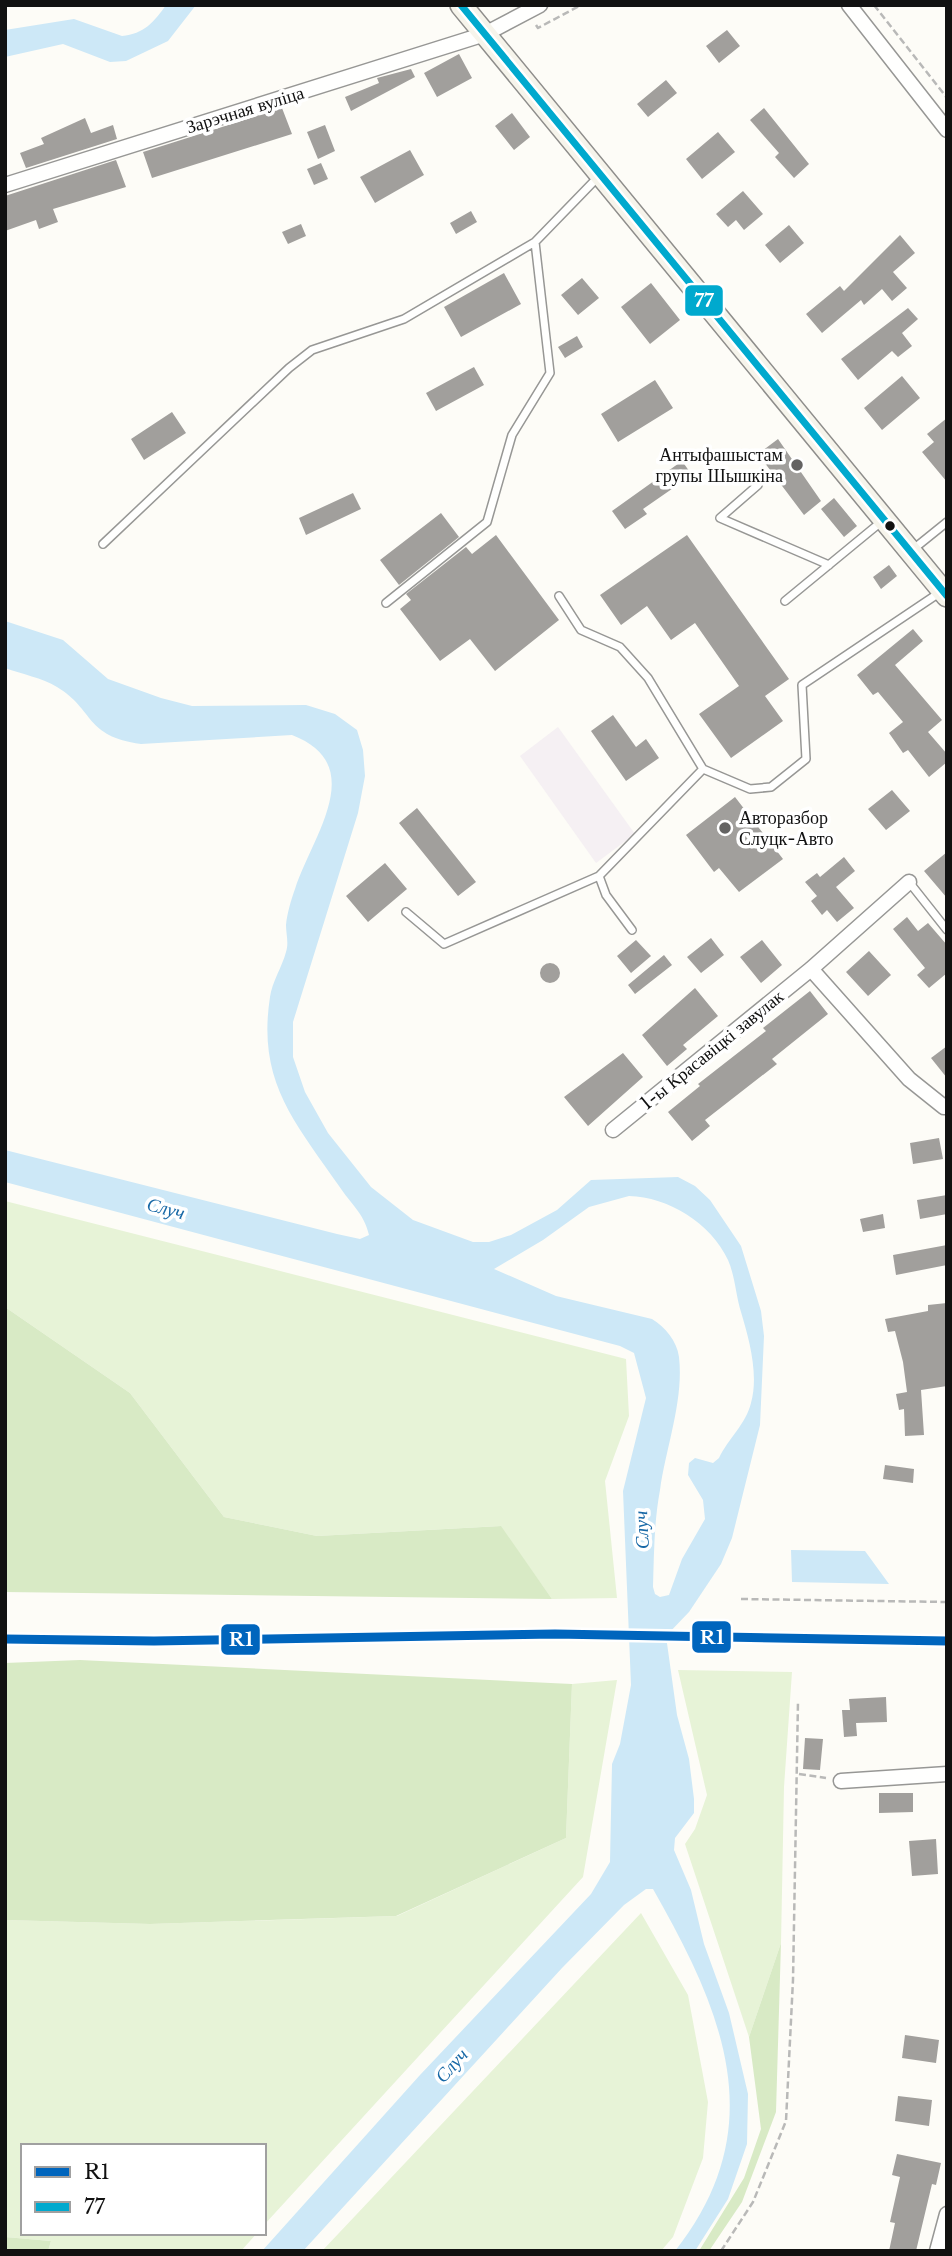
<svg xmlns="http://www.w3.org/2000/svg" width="952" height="2256" viewBox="0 0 952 2256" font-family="'Libre Baskerville',serif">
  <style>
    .industrial { fill: #f5f0f3 }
    .green { fill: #e7f3d7 }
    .forest { fill: #d8eac5 }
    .water { fill: #cde8f7; fill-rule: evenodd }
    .building { fill: #a19f9c }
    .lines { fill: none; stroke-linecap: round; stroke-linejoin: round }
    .service-casing { stroke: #979795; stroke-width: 10 }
    .minor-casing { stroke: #979795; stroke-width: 17 }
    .secondary-casing { stroke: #8e8d8b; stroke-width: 24 }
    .path { stroke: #b9b9b8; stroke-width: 2.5; stroke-dasharray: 7 3.5; stroke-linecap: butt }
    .service { stroke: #fffffe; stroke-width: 7 }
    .minor { stroke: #fffffe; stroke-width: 14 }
    .secondary { stroke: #f6f4eb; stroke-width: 21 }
    .bus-1-casing { stroke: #fff; stroke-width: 12 }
    .bus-1 { stroke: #00a9ce; stroke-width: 7 }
    .rail-1-casing { stroke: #fff; stroke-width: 14 }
    .rail-1 { stroke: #0065bd; stroke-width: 9 }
    .poi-dot { fill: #646362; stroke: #fff; stroke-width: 2.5 }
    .bus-dot { fill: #111; stroke: #fff; stroke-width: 2.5 }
    .labels { text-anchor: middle; stroke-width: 7; stroke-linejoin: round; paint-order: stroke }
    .street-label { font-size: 18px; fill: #111; stroke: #fff }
    .poi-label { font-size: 18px; fill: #111; stroke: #fff; text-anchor: end }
    .water-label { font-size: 19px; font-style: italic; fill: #1768a6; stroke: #fff }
    .line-badge { stroke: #fff; stroke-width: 2.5 }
    .badge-label { font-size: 19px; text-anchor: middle; font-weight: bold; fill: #fff }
  </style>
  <rect width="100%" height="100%" fill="#fdfcf7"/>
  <path class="industrial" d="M558 727 635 834 596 863 520 756Z"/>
  <path class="green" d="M5 1201 626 1359 629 1416 605 1481 617 1598 552 1599 500 1526 317 1536 224 1517 130 1393 5 1307Z
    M678 1670 792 1672 784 1787 781 1943 749 2037 685 1844 695 1829 707 1795Z
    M617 1680 583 1877 264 2225V2146H23V2233H257L241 2251H48L51 2241 5 2237V1920L150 1924 397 1916 566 1838 572 1684Z
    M641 1913 688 1995 708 2102 703 2158 673 2237 661 2251H322Z"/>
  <path class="forest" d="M5 1307 130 1393 224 1517 317 1536 501 1526 552 1599 5 1592Z
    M80 1660 572 1684 566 1838 396 1916 150 1924 5 1920V1663Z
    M781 1943 776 2112 742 2202 709 2251H699L744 2178 761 2129 749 2037Z
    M5 2237 51 2241 48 2251H5Z"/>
  <path class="water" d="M166 5H196L168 41 126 61 110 62 63 44 5 57V30L74 19 122 36C144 34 154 22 166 5Z
    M5 621 63 640 108 679 161 698 192 706 306 705 335 714 357 730 363 750 365 776 358 813 293 1022V1057L305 1092 328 1133 371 1187 413 1220 473 1242H489L511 1235 557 1210 591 1180 678 1177 695 1186 710 1200 741 1246 761 1311 764 1336 760 1425 732 1538 721 1564 689 1612 666 1636 677 1715 689 1759 694 1799V1813L675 1838 674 1850 691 1890 704 1944 729 2013 748 2094 747 2144 728 2199 695 2251H675C773 2127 723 2012 653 1889H646L624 1905 562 1968 303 2251H262L420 2075 591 1894 610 1862 612 1764 620 1744 631 1685 623 1491 646 1398 634 1353 620 1346 5 1182V1150L337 1234 360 1239 369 1235C364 1213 350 1203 339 1186 294 1121 257 1081 270 997 272 982 282 967 286 952 289 943 286 934 286 925 287 914 291 900 295 889 312 836 370 765 292 735L141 744C84 736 95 710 57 687 42 678 22 674 5 668ZM629 1196C668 1197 711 1223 728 1260 735 1276 736 1296 741 1312 749 1339 759 1374 751 1403 746 1424 728 1439 719 1458L713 1463 695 1458 689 1463 688 1475 703 1500 705 1519 682 1559 669 1595 660 1597 655 1594 653 1587C654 1555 654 1522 660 1490 666 1447 684 1400 679 1357 677 1341 665 1327 652 1319L556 1296 494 1269 543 1240 589 1207Z
    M791 1550 865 1551 889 1584 792 1582Z"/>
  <path class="building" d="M727 30 740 46 719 63 706 46Z
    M459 54 472 78 437 97 424 73Z
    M411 69 415 77 351 111 345 97 379 83 377 78Z
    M666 80 677 93 648 117 637 104Z
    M282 108 292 134 152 178 143 152Z
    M764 108 809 164 794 178 775 157 779 153 750 120Z
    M512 113 530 137 514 150 495 126Z
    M85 118 91 133 113 125 117 139 26 168 20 153 44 144 41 138Z
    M325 125 335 151 318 159 307 132Z
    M718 132 735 152 702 179 686 159Z
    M410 150 424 175 375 203 360 177Z
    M116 160 126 187 53 209 58 222 39 229 36 220 5 231V196Z
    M321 163 328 179 314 185 307 169Z
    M743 191 763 214 744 230 736 220 728 227 716 214Z
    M471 211 477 222 456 234 450 223Z
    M301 224 306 236 288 244 282 232Z
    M789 225 804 243 780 263 765 245Z
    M900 235 915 253 893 272 907 288 892 301 882 289 864 305 861 300 822 333 806 314 840 286 844 291Z
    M504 273 521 304 461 337 444 307Z
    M582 278 599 298 578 315 561 295Z
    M651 283 680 320 650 344 621 307Z
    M908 308 918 319 902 333 912 346 898 357 892 351 858 380 841 359Z
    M577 336 583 347 565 358 558 347Z
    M474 367 484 385 436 411 426 393Z
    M902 376 920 398 882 430 864 408Z
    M655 380 673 408 618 442 601 414Z
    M172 412 186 433 144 460 131 439Z
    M947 418V482L922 452 934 442 927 434Z
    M778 439 821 501 804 515 758 454Z
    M682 461 692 475 643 509 647 514 625 529 612 511Z
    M353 493 361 509 306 535 299 518Z
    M834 498 857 526 844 537 821 509Z
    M441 513 459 537 399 585 380 560Z
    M496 535 559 620 495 671 470 639 440 661 400 609 411 600 406 594 466 547 472 554Z
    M687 535 789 679 765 696 783 721 731 758 699 714 739 686 695 623 671 640 647 606 621 625 600 595Z
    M889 565 897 576 881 589 873 577Z
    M913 629 923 641 895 665 942 720 928 732 947 754V762L929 777 908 750 903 753 889 733 903 722 878 692 873 695 857 675Z
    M613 715 636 747 646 739 659 758 626 781 591 731Z
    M892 790 910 811 886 830 868 809Z
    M735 797 783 859 739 892 719 868 714 872 686 835Z
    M417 808 476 882 458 896 399 823Z
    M947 852V898L924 871Z
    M844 857 855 871 836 887 854 908 837 922 827 910 822 915 811 901 817 896 805 882 817 873 820 877Z
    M385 863 407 889 368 922 346 896Z
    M907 917 918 931 928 923 947 945V973L929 988 917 975 925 968 893 929Z
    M711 938 724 955 701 973 687 957Z
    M636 940 651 956 631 973 617 956Z
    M762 940 782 965 761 983 740 957Z
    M869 951 891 975 868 996 846 972Z
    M664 955 672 965 635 994 628 985Z
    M540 973a10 10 0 1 1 20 0a10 10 0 1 1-20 0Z
    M695 988 718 1016 683 1045 687 1049 667 1066 642 1035Z
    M810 991 828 1014 772 1059 777 1064 705 1120 710 1126 692 1141 668 1112 700 1086 698 1084 766 1031 763 1028Z
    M947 1046V1078L931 1058Z
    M623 1053 643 1077 588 1126 564 1097Z
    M939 1138 943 1159 913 1164 910 1143Z
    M947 1195V1214L920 1219 917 1200Z
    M883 1214 885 1228 863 1232 860 1219Z
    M947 1245V1265L896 1275 893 1255Z
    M947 1303V1386L921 1390 924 1435 905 1436 904 1409 899 1410 896 1394 907 1392 903 1362 895 1331 888 1332 885 1319 928 1311V1305Z
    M885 1465 914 1469 913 1483 883 1479Z
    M886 1697 887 1722 856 1723 857 1736 844 1737 842 1710H850L849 1699Z
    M805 1738 823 1739 820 1770 803 1769Z
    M879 1793H913V1812L879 1813Z
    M936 1839 938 1874 912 1876 909 1841Z
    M905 2035 939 2040 936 2063 902 2058Z
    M898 2096 932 2100 929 2126 895 2121Z
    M897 2154 941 2163 936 2185 932 2184 916 2251H889L895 2223 890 2222 900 2177 892 2175Z"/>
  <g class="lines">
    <g class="service-casing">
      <path id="service" d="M758 485 720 518 829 565
        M103 544 289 368 312 350 404 319 535 242
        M911 551 947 522
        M559 596 581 630 620 647 648 678 703 769 750 789 771 787 806 759 802 685 942 591
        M785 601 881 522
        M386 603 487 522 512 435 550 373 535 242 599 176
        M599 876 606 895 632 930
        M909 882 947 930
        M406 912 444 944 599 876 703 769"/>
    </g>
    <g class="minor-casing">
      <path id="minor" d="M849 5 947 130
        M5 185 485 34 540 5
        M811 969 909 1079 944 1107
        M613 1130 811 969 909 882
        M841 1781 947 1774
        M937 2251 947 2214"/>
    </g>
    <g class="secondary-casing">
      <path id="secondary" d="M461 5 947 596"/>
    </g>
    <path class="path" d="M874 5 947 98
      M536 25 538 28 581 5
      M741 1599 947 1602
      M799 1774 826 1778
      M721 2251 753 2202 786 2121 793 1980 798 1701"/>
    <use href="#service" class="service"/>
    <use href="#minor" class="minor"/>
    <use href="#secondary" class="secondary"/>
    <g class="bus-1-casing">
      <path id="bus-1" d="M461 5 947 596"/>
    </g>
    <use href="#bus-1" class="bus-1"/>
    <g class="rail-1-casing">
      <path id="rail-1" d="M5 1639 154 1641 555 1634 947 1641"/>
    </g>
    <use href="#rail-1" class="rail-1"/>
  </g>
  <g class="poi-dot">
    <circle cx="797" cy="465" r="7"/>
    <circle cx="725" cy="828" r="7"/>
  </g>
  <circle class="bus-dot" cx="890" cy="526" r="6"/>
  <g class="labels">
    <g class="street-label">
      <text transform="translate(245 110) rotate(-17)" y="6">Зарэчная вуліца</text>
      <text transform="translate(712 1050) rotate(-39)" y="6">1-ы Красавіцкі завулак</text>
    </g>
    <g class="poi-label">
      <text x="783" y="461">Антыфашыстам<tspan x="783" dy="21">групы Шышкіна</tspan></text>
      <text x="739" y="824" text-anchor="start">Авторазбор<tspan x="739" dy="21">Слуцк-Авто</tspan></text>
    </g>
    <g class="water-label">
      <text transform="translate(166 1208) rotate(15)" y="7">Случ</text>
      <text transform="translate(641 1530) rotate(-93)" y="7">Случ</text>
      <text transform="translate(451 2065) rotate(-48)" y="7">Случ</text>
    </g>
  </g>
  <g class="line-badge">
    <rect x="684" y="284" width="40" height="33" rx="7" fill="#00a9ce"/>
    <rect x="691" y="1620" width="41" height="34" rx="7" fill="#0065bd"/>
    <rect x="220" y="1623" width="41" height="33" rx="7" fill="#0065bd"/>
  </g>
  <g class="badge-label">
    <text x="704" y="307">77</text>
    <text x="712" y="1644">R1</text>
    <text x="241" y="1646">R1</text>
  </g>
  <rect width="952" height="2256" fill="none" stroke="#111111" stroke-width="14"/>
  <rect x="21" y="2144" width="245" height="91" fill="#ffffff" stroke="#a0a0a0" stroke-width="2"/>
  <rect x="35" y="2167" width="35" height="10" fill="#0065bd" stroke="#a0a0a0" stroke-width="2"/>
  <text x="84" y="2179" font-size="21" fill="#111111">R1</text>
  <rect x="35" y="2202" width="35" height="10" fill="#00a9ce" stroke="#a0a0a0" stroke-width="2"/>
  <text x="84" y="2214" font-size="21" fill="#111111">77</text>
</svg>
